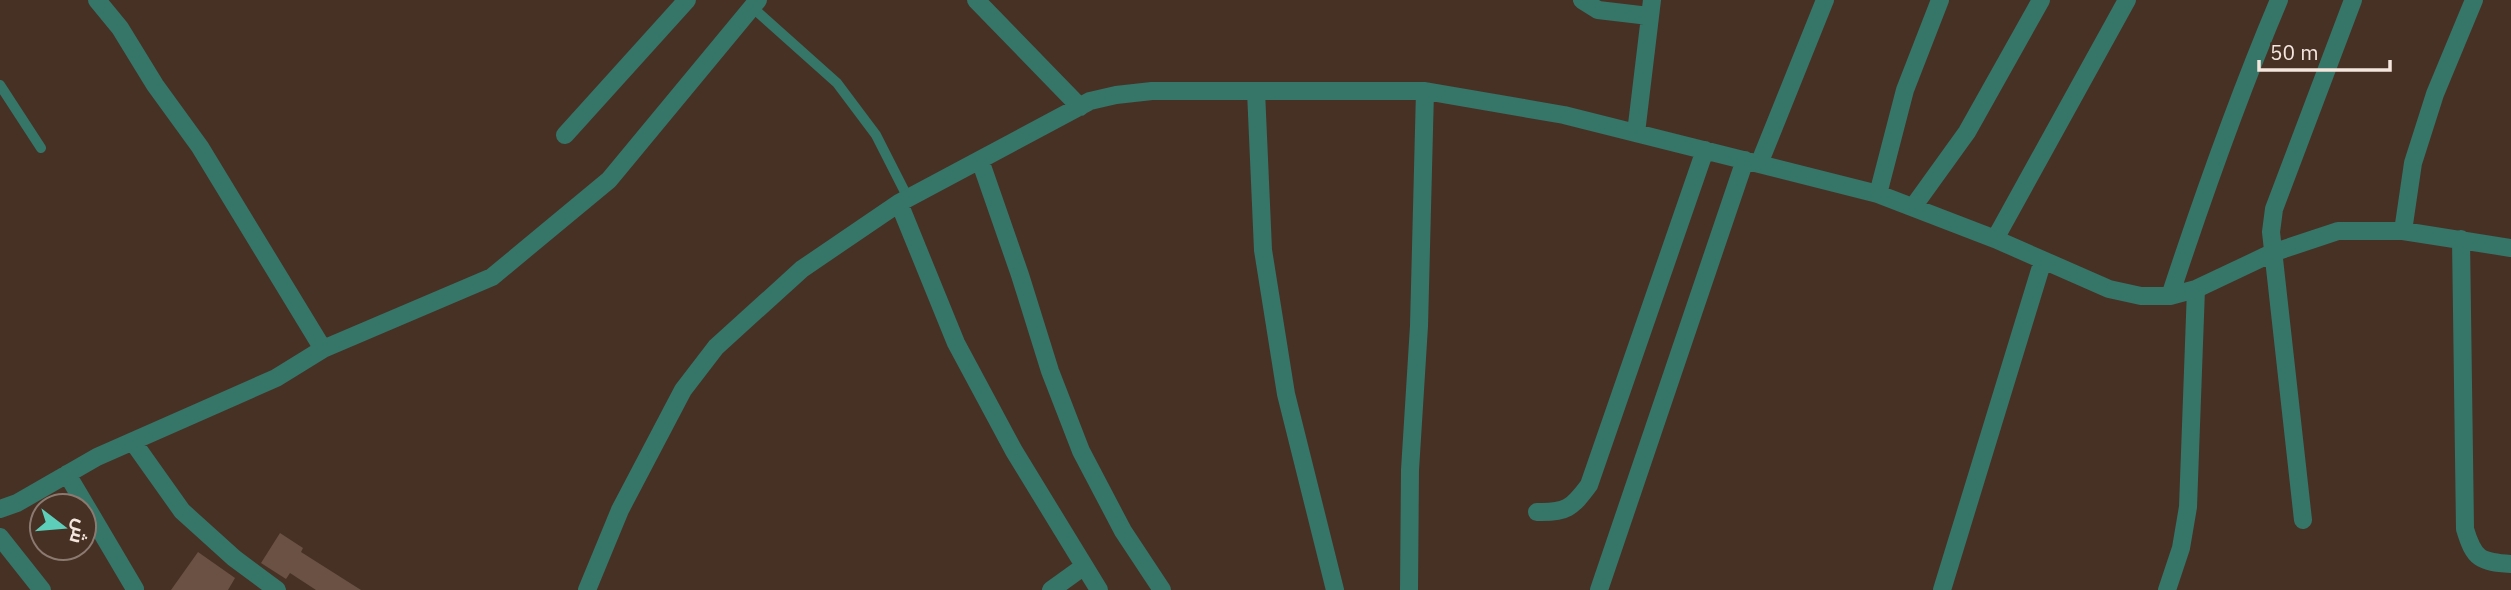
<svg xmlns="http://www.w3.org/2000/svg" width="2511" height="590" viewBox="0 0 2511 590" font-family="'IBM Plex Sans',Cairo,sans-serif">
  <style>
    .building { fill: #6a5144 }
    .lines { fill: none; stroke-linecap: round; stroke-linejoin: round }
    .service { stroke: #357669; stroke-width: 10 }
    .minor { stroke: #357669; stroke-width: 18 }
  </style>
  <rect width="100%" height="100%" fill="#473125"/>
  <path class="building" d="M280 533 303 548 301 552 361 590H316L290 573 286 579 261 563Z
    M198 552 235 578 228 590H171Z"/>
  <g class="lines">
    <path class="service" d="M752 7 837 83 876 135 908 198
      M0 85 41 148"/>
    <path class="minor" d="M97 0 120 28 155 85 200 147 323 349
      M976 0 1080 107
      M1582 0 1598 10 1649 16
      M1256 91 1263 250 1286 394 1335 590
      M1636 133 1652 0
      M565 135 687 0
      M980 160 1020 275 1050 371 1081 451 1123 531 1162 590
      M1759 164 1825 0
      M1878 194 1905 90 1940 0
      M899 203 956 343 1014 451 1099 590
      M1913 207 1967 132 2041 0
      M2403 231 2413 163 2435 94 2474 0
      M1995 239 2127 0
      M2461 239 2465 529C2474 559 2480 562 2511 564
      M2170 296C2203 196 2238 97 2279 0
      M133 442 182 511 234 558 277 590
      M67 474 135 589
      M0 509 17 503 97 457 276 378 323 349 492 277 609 180 758 0
      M1537 512C1566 513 1572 508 1589 485L1705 150
      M2303 520 2271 232 2274 209 2353 0
      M0 537 42 590
      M587 590 620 510 683 390 716 347 802 269 899 203 1090 101 1116 95 1152 91H1425L1564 115 1878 194 1995 239 2109 289 2141 296H2170L2196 289 2272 253 2338 231H2403L2511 248
      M1051 590 1083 567
      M1409 590 1410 470 1419 326 1425 91
      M1599 590 1745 160
      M1942 590 2043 260
      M2167 590 2181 548 2188 507 2196 289"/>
  </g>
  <g transform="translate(63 527) rotate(106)"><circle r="33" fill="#473125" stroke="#8c796f" stroke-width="2"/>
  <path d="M0-5L12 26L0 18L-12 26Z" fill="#5dceb9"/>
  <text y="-10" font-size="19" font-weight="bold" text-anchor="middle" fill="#f4e5dd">ش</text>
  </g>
  <path d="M2259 60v10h131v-10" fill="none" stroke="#f4e5dd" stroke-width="3.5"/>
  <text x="2270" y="60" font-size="21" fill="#f4e5dd" stroke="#473125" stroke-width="5" paint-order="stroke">50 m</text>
</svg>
